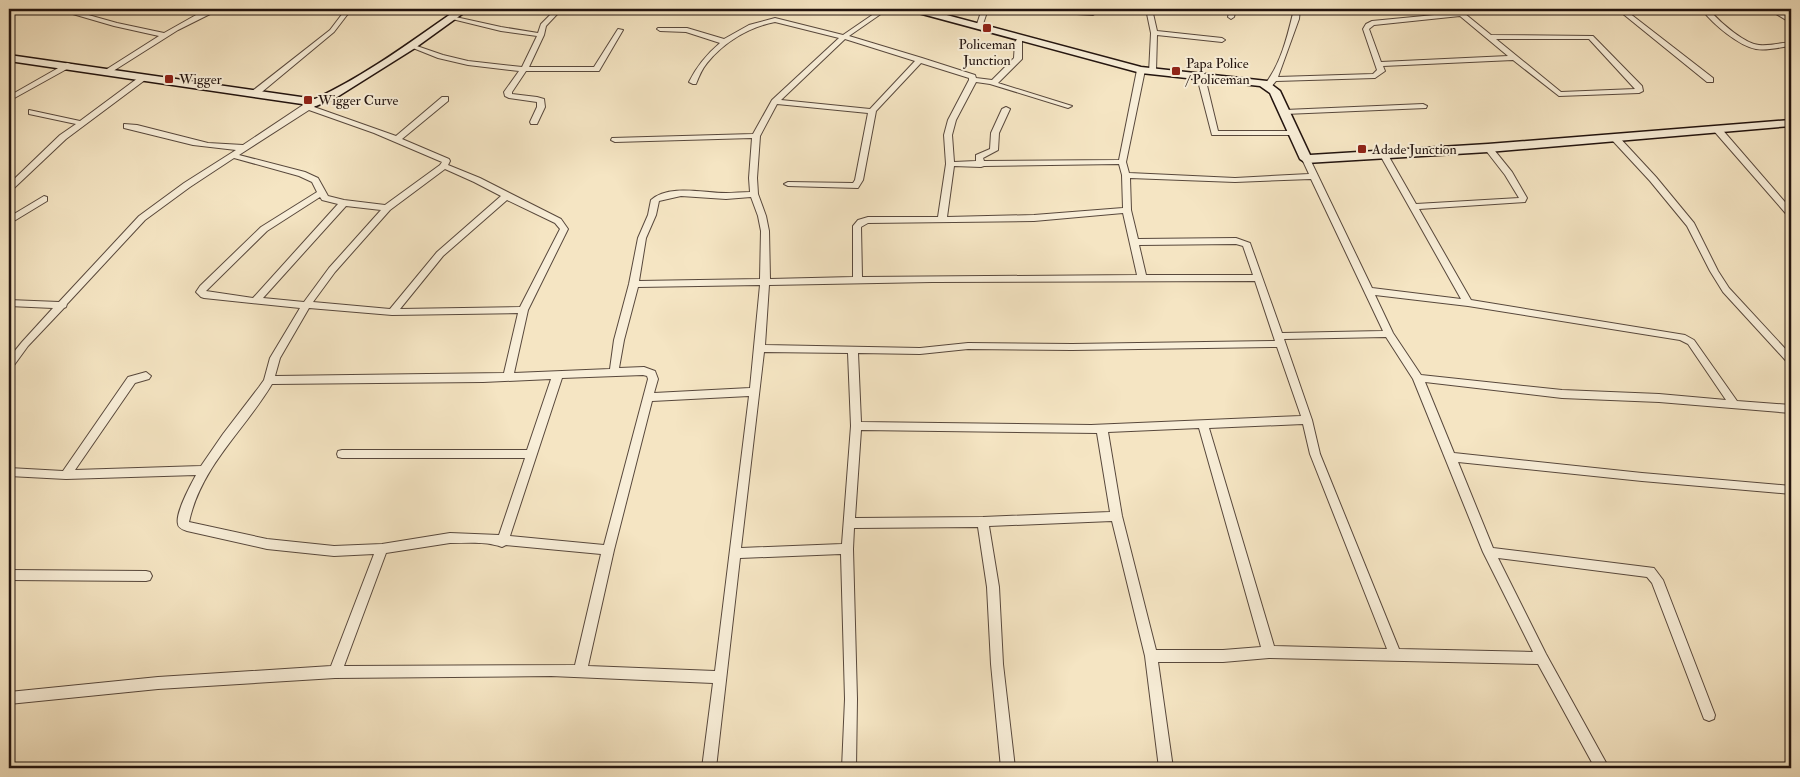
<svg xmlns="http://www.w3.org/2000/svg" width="1800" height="777" viewBox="0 0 1800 777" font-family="'IM FELL Double Pica',serif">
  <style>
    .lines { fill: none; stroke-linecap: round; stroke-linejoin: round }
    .street-casing { stroke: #58483c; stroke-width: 2 }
    .secondary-casing { stroke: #23140f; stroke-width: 3 }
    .street { fill: #f8eed8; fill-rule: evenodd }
    .secondary { fill: #f8eed8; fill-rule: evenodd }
    .poi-dot { fill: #8f2418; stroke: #f8eed8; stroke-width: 2 }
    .labels { text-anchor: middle; stroke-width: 4; stroke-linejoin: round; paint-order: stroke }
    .far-poi-label { font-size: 14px; fill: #23140f; stroke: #f8eed8; text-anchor: start }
  </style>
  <rect width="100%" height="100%" fill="#f5e5c3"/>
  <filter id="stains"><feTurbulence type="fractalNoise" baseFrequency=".004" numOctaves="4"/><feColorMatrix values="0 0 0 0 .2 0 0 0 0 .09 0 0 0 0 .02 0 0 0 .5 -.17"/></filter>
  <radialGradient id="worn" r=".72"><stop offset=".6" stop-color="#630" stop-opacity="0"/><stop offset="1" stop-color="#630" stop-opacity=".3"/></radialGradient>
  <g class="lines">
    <g class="street-casing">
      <path id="street" d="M58 9H67L117 23 164 33 196 15 184 9H192L201 13 212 9H220L178 30 110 73H107V69L159 36 114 26 59 10Z
        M346 9H353L347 15 334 32 257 96H251V92L330 30Z
        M556 9H562L546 26 544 35 529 67H594L618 29 623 30 599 71H526L512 92V94L537 97 544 99 545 107 537 124H531L530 122 537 107V102L509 98 505 96 504 92 519 71 468 65 438 58 408 46 411 44 443 55 468 61 522 67 537 36 501 31 448 18 451 16 501 27 538 33 541 24Z
        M881 9H888L849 36 922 58 975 75 976 78 992 80 1014 58 1015 42 1018 38H1022V59L998 83 1072 106 1068 108 990 84 976 82 956 120 952 135 954 162 976 161V155L990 149 991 133 1002 109 1006 107 1010 109 999 133 998 150 983 158 984 161 1119 160 1137 70 1144 68 1145 70 1126 162 1129 173 1235 178 1309 174 1302 159 1306 157H1309L1372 288 1461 299 1380 155 1381 153H1384L1388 155 1416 204 1519 198 1505 175 1484 148 1485 146H1491L1512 172 1527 198 1525 202 1419 209 1471 300 1685 335 1694 340 1737 401 1791 405V413L1659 402 1562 398 1425 382 1454 453 1642 473 1791 486V494L1642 481 1458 462 1493 548 1654 568 1663 580 1715 715 1714 719 1709 721 1704 719 1652 583 1647 577 1498 558 1546 654 1609 768H1595L1538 664 1269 658 1223 662H1158L1173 768H1159L1145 656 1112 521 989 526 999 587 1003 664 1015 768H1001L991 664 987 587 978 527 854 528 853 549 857 699 856 768H842L845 699 841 554 740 558 716 768H702L713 683 551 676 335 678 158 689 9 704V692L158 677 331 666 374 554 334 556 267 549 187 531C184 530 178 528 178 524 175 514 191 484 196 475L66 479 9 476V468L63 471 128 377 146 372 151 376 149 379 135 383 75 470 201 466 223 434 259 387 264 380 270 358 300 308 204 298 201 297 196 292 200 286 261 227 317 192 312 182 299 176 234 158 190 187 145 220 67 304 66 307 64 308 28 346 12 368H9V358L22 342 53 308 9 306V300L59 302 139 216 184 183 236 150 193 145 124 128V124L137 125 208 143 243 145 303 105 313 102 317 104 314 107 396 136 442 97H448V101L402 139 449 159 450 161 448 165 480 178 561 219 568 229 528 310 514 373 610 369 614 340 629 284 638 238 648 215 651 200C669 184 703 193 726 193 734 193 742 192 750 192L749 178 752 138 615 142 611 140 612 138 753 134 772 100 839 38 775 22C749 27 724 42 707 63 702 69 699 76 696 84H693L689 82C697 66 707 54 720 43L686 32 660 31 657 29 658 28H687L724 39 749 25 775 18 843 35ZM845 39 915 61 870 109 781 100ZM921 63 969 78V80L948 120 944 135 946 164 938 217H868L858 220 853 226V277L770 279 769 231 766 216 758 194 757 178 760 136 777 104 868 113 855 180 853 183 788 182 784 184 788 186 858 188 863 180 876 111ZM309 110 374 133 442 162 440 165 385 205 344 200 328 196 318 178 305 172 239 155ZM1119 164 1122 175 1123 208 1034 215 947 217 954 166 981 167 984 166ZM445 169 474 182 501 196 437 252 390 309 313 302 335 272 390 210ZM1130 178 1235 182 1311 179 1383 331 1282 333 1250 243 1236 238 1138 239 1131 210ZM681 196 726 199 751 197 758 216 761 231 760 279 639 281 646 238 656 215 659 201ZM320 197 322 200 338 204 253 298 206 291 267 231ZM507 200 555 223 560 229 520 307 400 309 443 256ZM346 206 381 210 329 268 304 302 263 298ZM1123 213 1137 275 862 277 861 227 868 223 1034 221ZM1236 244 1243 246 1253 275H1146L1139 245ZM1255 281 1275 341 1072 344 968 343 920 348 765 345 769 285 932 282ZM760 285 750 388 654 393 658 379 655 371 644 367 619 368 624 340 638 287ZM1375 295 1468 306 1680 340 1688 344 1726 400 1659 394 1562 390 1421 375 1393 333ZM309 308 392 315 518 313 504 373 275 376 280 358ZM1386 337 1413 379 1483 552 1533 652 1399 649 1320 454 1312 420 1284 339ZM1277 347 1301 416 1091 425 861 422 858 353 920 354 968 349 1072 350ZM764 352 848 353 851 426 842 544 741 548ZM643 375 647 376 648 379 604 545 510 536 562 378ZM551 379 527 450H342L338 451 337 454 338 457 342 458H525L499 535 450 533 382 544 334 546 267 539 189 522C201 466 244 431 272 384L483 382ZM749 396 715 671 588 666 614 550 652 401ZM1303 424 1310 454 1387 649 1274 646 1209 428ZM1199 428 1261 647 1223 650H1156L1122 516 1108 432ZM861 430 1097 433 1110 512 983 517 855 518ZM450 543C467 543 486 541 502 547L506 545 601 554 575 665 344 666 386 553Z
        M982 9H988L982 27 979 29 976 27Z
        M1054 9 1093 11 1096 13 1093 15 1060 13Z
        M1146 9H1152L1157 31 1222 38 1225 40 1222 42 1157 35 1156 71 1149 73 1151 33Z
        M1230 9H1236L1234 17 1231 19 1228 17Z
        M1294 9H1300L1299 19 1278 77 1373 74 1377 70 1363 29 1366 24 1372 21 1455 13 1452 9H1459L1491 35 1593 36 1642 86 1643 91 1639 93 1559 96 1513 60 1383 66 1385 71 1375 78 1276 81 1271 87H1265L1264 85C1281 65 1288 34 1294 9ZM1460 16 1508 56 1381 62 1369 29 1374 25ZM1496 39H1589L1635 89 1561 92Z
        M1617 9H1624L1713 78V82H1707Z
        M1708 9H1727L1724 11 1711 12C1721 23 1745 44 1759 45 1770 46 1781 43 1791 42V46C1780 47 1768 51 1756 49 1739 46 1713 24 1703 11Z
        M1768 9H1775L1791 18V23Z
        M67 63 74 65 9 101V96Z
        M142 75 149 77 66 139 12 190H9V184L60 135 76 124 29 114V110L80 121Z
        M1198 75 1205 77 1218 131H1295L1299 133 1295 135H1212L1197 77Z
        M1423 104 1427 106 1426 108 1285 114 1281 112 1285 110Z
        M1714 127H1720L1791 209V217L1788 216 1714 131Z
        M1612 136H1618L1656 177 1694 223 1718 271 1729 288 1791 355V364L1788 363 1723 292 1710 271 1687 226 1650 181 1612 140Z
        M44 196 47 197V201L9 224V217Z
        M9 570 146 571 150 572 152 576 150 580 146 581 9 580Z"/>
    </g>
    <g class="secondary-casing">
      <path id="secondary" d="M458 9H469L415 48 337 97 316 106 9 61V55L315 99C365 76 412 41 458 9Z
        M909 9H924L1141 67 1267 81 1280 91 1310 155 1488 144 1791 120V126L1488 152 1306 163 1300 159 1270 93 1260 86 1141 73 911 11Z"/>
    </g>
    <use href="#street" class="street"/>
    <use href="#secondary" class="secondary"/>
  </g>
  <g class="poi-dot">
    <rect x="982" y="23" width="10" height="10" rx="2.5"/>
    <rect x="1171" y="66" width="10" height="10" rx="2.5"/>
    <rect x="164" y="74" width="10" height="10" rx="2.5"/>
    <rect x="303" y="95" width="10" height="10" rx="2.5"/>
    <rect x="1357" y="144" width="10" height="10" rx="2.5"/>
  </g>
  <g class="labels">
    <g class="far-poi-label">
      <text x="987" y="49" text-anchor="middle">Policeman<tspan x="987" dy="16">Junction</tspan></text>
      <text x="1186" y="68">Papa Police<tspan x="1186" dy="16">/ Policeman</tspan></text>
      <text x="179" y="84">Wigger</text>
      <text x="318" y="105">Wigger Curve</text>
      <text x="1372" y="154">Adade Junction</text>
    </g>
  </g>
  <rect width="1800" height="777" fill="none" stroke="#f5e5c3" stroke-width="30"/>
  <rect x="10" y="10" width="1780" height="757" fill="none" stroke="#23140f" stroke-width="2.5"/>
  <rect x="15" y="15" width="1770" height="747" fill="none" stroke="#23140f"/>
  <rect width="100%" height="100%" filter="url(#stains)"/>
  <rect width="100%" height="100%" fill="url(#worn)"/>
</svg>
